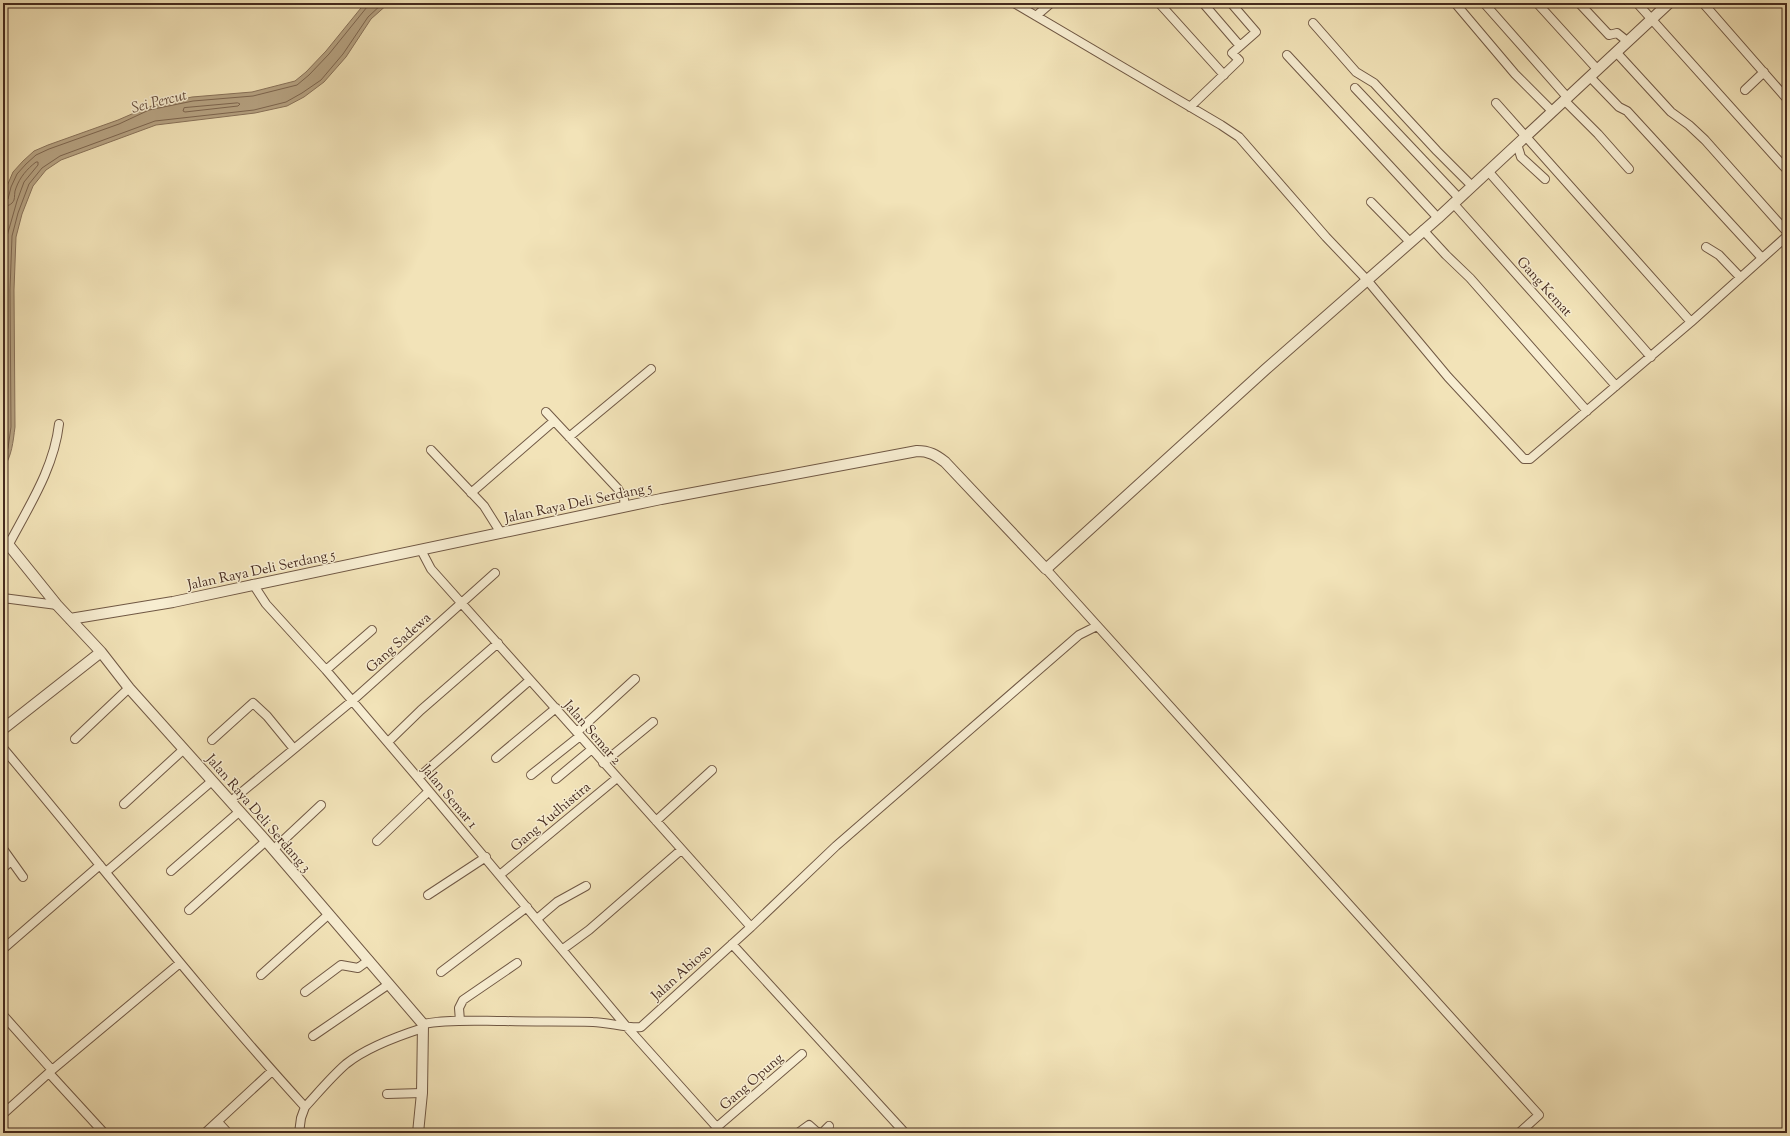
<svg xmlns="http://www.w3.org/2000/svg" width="1790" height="1136" viewBox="0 0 1790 1136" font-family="'Sorts Mill Goudy',serif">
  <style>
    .water { fill: #b7a484; stroke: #89735b }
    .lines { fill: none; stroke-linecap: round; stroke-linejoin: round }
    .shore { stroke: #7e6751; stroke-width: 1 }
    .minor-casing { stroke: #705844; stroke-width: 10 }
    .tertiary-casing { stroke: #705844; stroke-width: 12 }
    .minor { stroke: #f7edd1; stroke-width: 8 }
    .tertiary { stroke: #f7edd1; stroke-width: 10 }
    .labels { text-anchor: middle; stroke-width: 3; stroke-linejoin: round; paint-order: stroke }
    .street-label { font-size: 14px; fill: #452a1e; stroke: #f7edd1 }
    .water-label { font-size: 15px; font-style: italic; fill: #674f3d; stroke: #f7edd1 }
  </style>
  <rect width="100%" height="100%" fill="#f2e3b8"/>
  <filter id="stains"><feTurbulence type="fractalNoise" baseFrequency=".005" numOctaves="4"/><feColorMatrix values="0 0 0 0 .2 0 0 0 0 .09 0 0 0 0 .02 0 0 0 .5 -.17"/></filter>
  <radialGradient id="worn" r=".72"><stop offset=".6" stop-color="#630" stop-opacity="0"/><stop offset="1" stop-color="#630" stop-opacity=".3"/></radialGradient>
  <path class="water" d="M365 3H389L371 19 346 57 324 82 304 97 287 106 255 113 156 125 61 160 46 170 33 186 22 214 16 237 14 290 15 427C13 442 12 456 3 469V209L7 186 13 172 23 161 34 151 48 145 118 120 148 107 192 97 252 92 295 81 306 72 326 51Z"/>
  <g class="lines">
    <path class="shore" d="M238 103 240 104 238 106 185 112 183 111 184 108Z
      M3 202 8 199 11 187 17 174 26 164 36 155 49 149 119 124 149 110 193 101 253 96 297 85 309 75 329 54 367 7 368 3
      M3 207C7 206 12 205 14 200 15 197 14 192 16 188 20 177 27 169 36 162H38V165L24 182 17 201 7 236 5 290 6 427 3 448
      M3 462 8 448 11 427 10 290 12 236 18 213 29 184 42 168 60 156 155 121 254 110 286 102 302 93 321 80 343 54 368 17 383 3"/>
    <g class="minor-casing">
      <path id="minor" d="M1014 3 1221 125 1239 137 1326 237 1367 280 1448 377 1524 459H1530L1691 322 1787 236
        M1159 3 1224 75
        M1203 3 1240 46
        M1455 3 1515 74 1552 111
        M1484 3 1567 97
        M1537 3 1597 69
        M1637 3 1787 170
        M1703 3 1787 99
        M1580 4 1609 35 1617 33 1627 41
        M1036 16 1051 3
        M1313 23 1356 72 1374 83 1437 151 1472 186
        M1616 52 1671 112 1689 125 1705 140 1787 232
        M1287 55 1438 218
        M1590 77 1619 107 1627 111 1762 258
        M1355 88 1459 198
        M1745 90 1764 72
        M1564 100 1598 134 1629 169
        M1496 103 1691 322
        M1190 107 1239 60 1232 53 1256 32 1231 3
        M1517 144 1521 157 1545 179
        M1488 171 1651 357
        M1371 202 1410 242
        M1453 203 1616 386
        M1423 230 1446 255 1470 278 1587 411
        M1706 247 1719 255 1740 277
        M546 412 618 489 624 499 625 507
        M569 437 651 369
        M431 450 484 506 501 533
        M471 493 554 421
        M9 544C29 506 54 468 59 424
        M421 550 431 569 751 927
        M1046 569 1539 1115 1519 1133
        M253 584 266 604 326 670 418 778 626 1026 722 1133
        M3 598 57 605
        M326 670 372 630
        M577 732 635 679
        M75 739 129 688
        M212 740 253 703 267 716 294 749
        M388 742 421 710 498 643
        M3 748C104 868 200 992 305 1107 318 1093 331 1077 346 1064 367 1047 398 1036 423 1028
        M496 758 556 708
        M603 763 653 722
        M531 775 580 736
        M418 778 530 680
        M556 779 592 749
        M231 801 352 701 495 573
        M124 804 184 749
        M656 821 712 770
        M377 841 429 791
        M3 849 23 877
        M274 849 321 805
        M3 868 11 861
        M171 871 240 811
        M106 872 212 781
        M501 874 617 778
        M428 895 486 857
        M189 910 266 841
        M537 919 557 902 586 886
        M732 944 905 1133
        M3 949 100 865
        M563 949 589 930 681 850
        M441 972 527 907
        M261 975 329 914
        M305 992 341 965 358 968 369 960
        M3 1015 52 1070
        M460 1021 459 1008 463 1000 517 963
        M423 1024C450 1019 478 1021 505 1021 534 1022 564 1021 593 1022 606 1022 631 1029 641 1027L751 927 836 846 1079 635 1097 626
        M313 1036 389 984
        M49 1073 104 1133
        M387 1094 422 1093
        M3 1114 52 1070 180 963
        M218 1122 228 1133
        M717 1127 802 1054
        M205 1133 272 1071
        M299 1133 301 1118 305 1107
        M798 1133 809 1125 818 1133 823 1132 829 1126"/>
    </g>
    <g class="tertiary-casing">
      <path id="tertiary" d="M3 538 57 605 101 652 129 688 266 841 423 1024 422 1093 418 1133
        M70 619 173 602 661 499 917 451C929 451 936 455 945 462L1046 569 1266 369 1438 218 1669 3
        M3 729 101 652"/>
    </g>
    <use href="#minor" class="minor"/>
    <use href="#tertiary" class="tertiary"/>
  </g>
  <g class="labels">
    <g class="street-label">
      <text transform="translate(1545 286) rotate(48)" y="5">Gang Kemat</text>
      <text transform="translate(578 502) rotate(-12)" y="5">Jalan Raya Deli Serdang 5</text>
      <text transform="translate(261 569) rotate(-12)" y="5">Jalan Raya Deli Serdang 5</text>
      <text transform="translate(398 642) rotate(-42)" y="5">Gang Sadewa</text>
      <text transform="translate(593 732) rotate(49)" y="5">Jalan Semar 2</text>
      <text transform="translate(450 796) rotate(50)" y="5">Jalan Semar 1</text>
      <text transform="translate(259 813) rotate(49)" y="5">Jalan Raya Deli Serdang 3</text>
      <text transform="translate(550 816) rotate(-40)" y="5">Gang Yudhistira</text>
      <text transform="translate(681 972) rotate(-42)" y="5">Jalan Abioso</text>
      <text transform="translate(751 1081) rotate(-41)" y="5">Gang Opung</text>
    </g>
    <g class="water-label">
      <text transform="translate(159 101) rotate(-14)" y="5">Sei Percut</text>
    </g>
  </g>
  <rect width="1790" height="1136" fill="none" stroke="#f2e3b8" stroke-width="16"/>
  <rect x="4" y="4" width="1782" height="1128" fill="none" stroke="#452a1e" stroke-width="2"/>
  <rect x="8" y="8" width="1774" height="1120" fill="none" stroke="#452a1e"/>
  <rect width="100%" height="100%" filter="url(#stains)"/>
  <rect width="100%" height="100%" fill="url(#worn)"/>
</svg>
